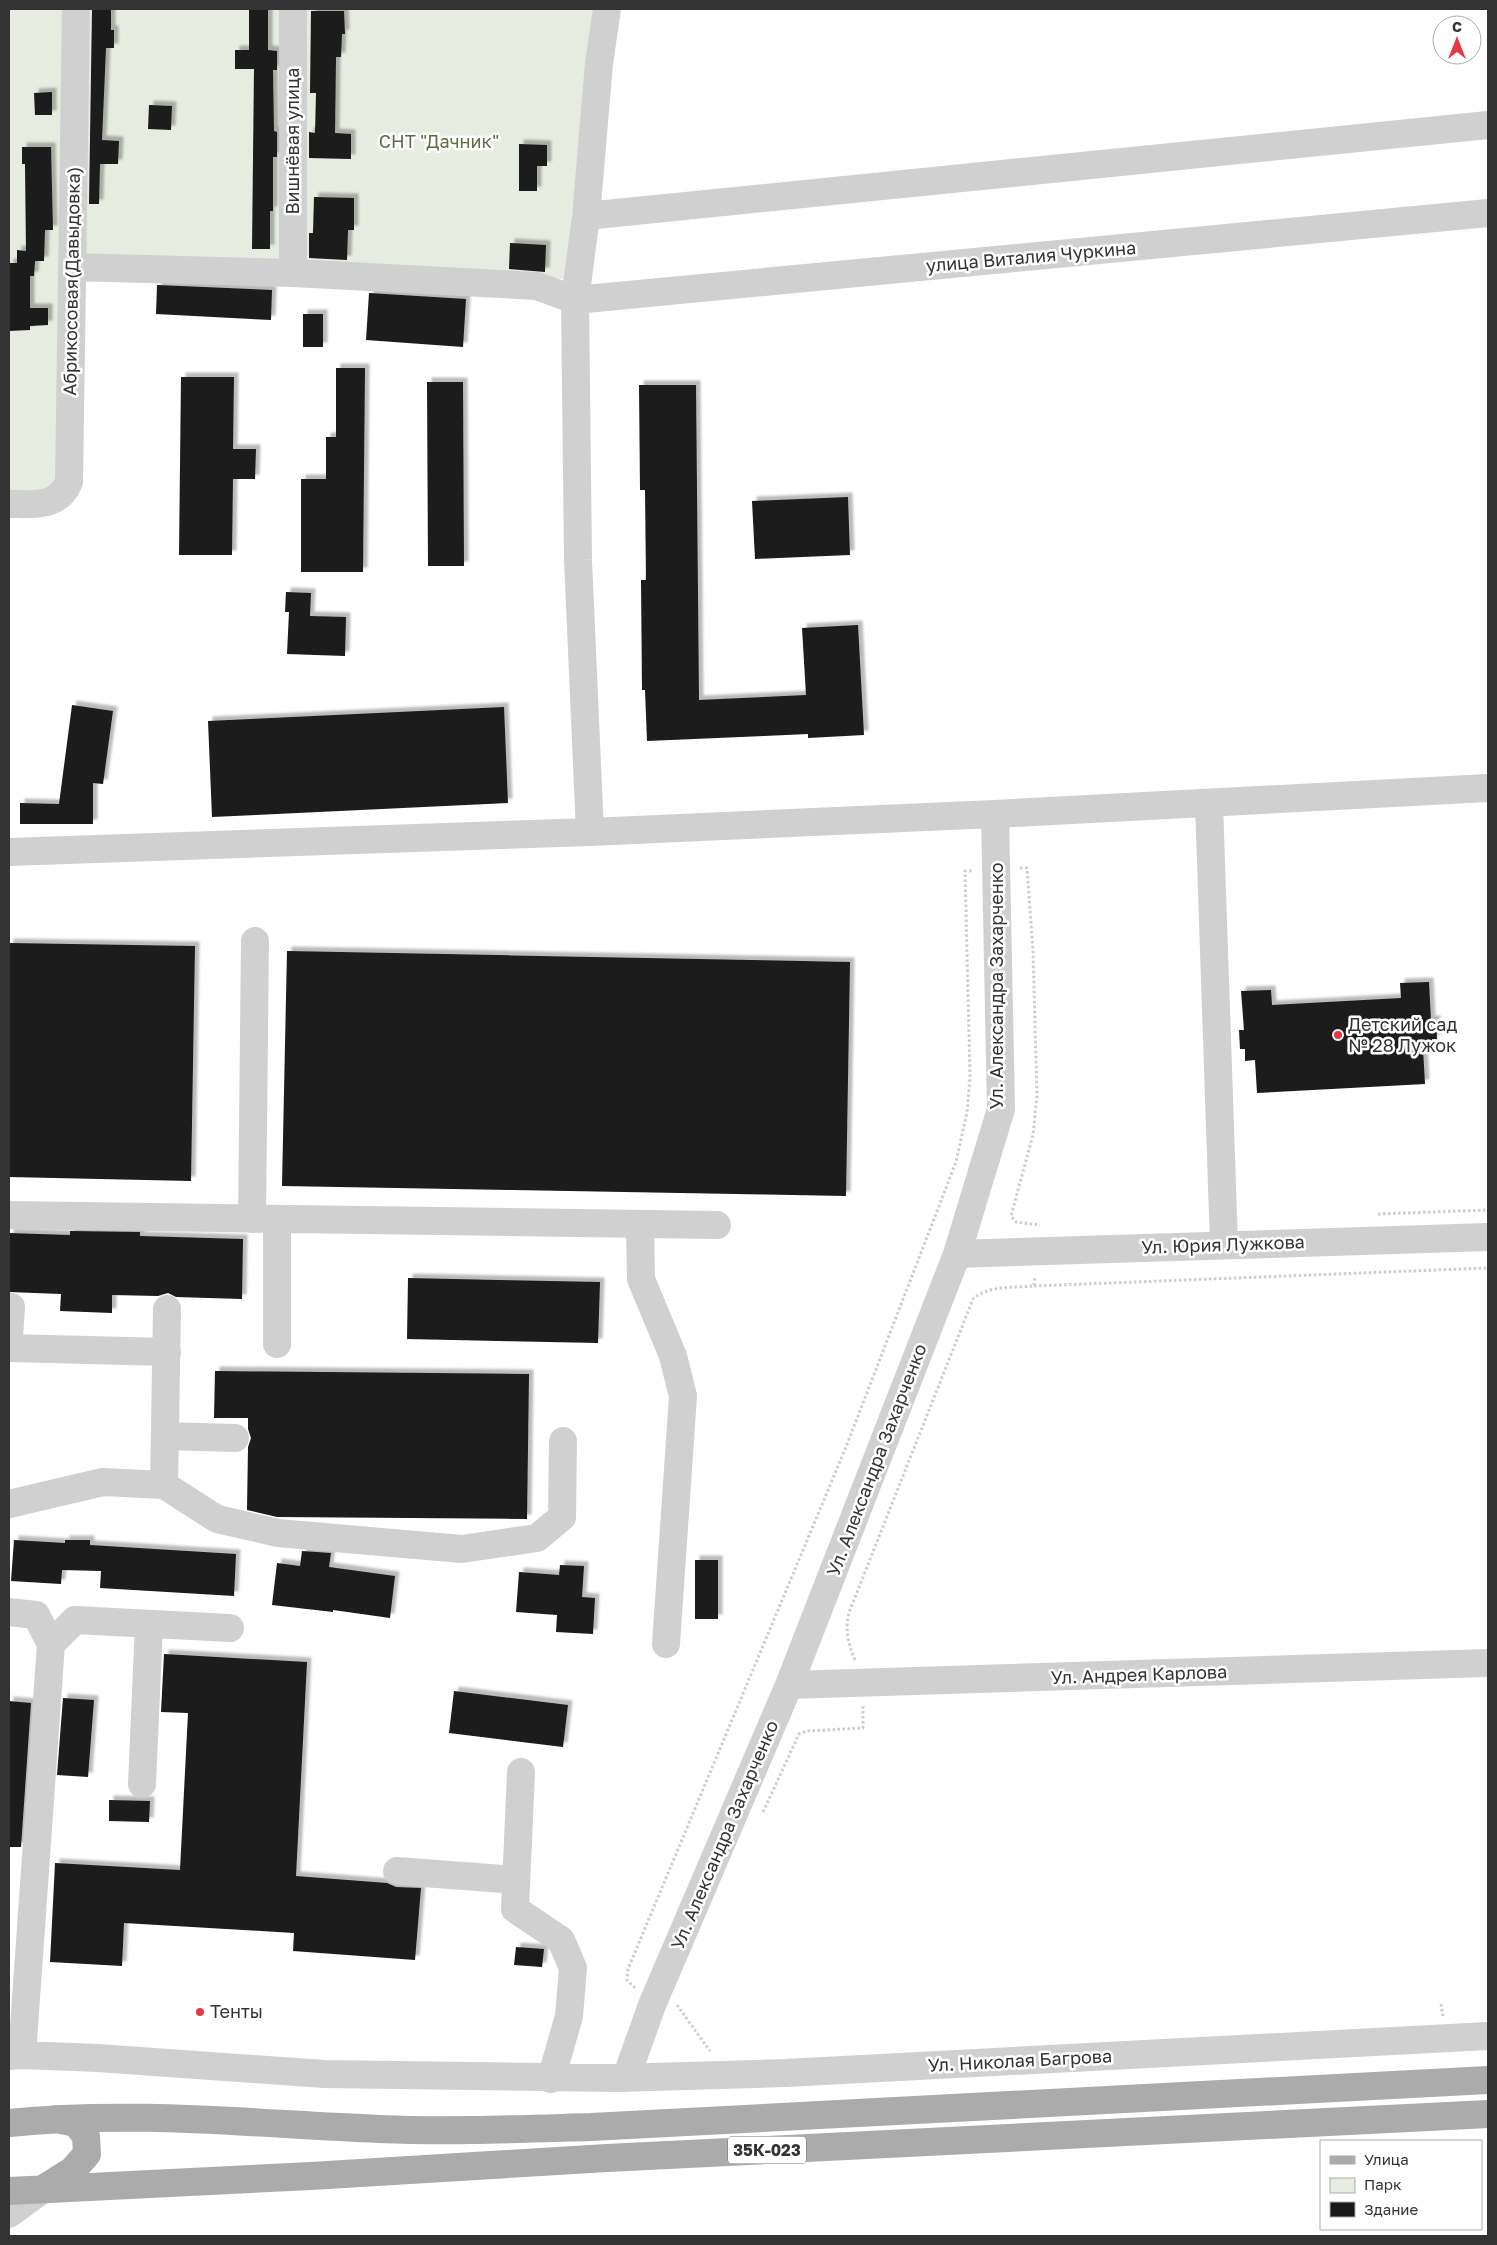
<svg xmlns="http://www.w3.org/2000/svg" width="1497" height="2245" viewBox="0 0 1497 2245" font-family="'Golos Text',sans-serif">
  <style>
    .green { fill: #e6ecdf }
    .building { fill: #1a1a1a; filter: url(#shadow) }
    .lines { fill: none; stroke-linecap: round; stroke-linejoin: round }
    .path { stroke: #cdcdcd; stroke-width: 3; stroke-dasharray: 2.5 2.5; stroke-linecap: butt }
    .minor { stroke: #d0d0d0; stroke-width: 28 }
    .major { stroke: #ababab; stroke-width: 28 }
    .poi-dot { fill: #e63946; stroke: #fff; stroke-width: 2 }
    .labels { text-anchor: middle; stroke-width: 5; stroke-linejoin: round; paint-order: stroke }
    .shield { fill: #fff; stroke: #707070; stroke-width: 1 }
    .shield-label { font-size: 16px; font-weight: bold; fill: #333 }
    .street-label { font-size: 18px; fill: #333; stroke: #fff }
    .park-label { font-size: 18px; fill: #56703f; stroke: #fff }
    .poi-label { font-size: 18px; fill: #333; stroke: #fff; text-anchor: start }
  </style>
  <defs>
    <filter id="shadow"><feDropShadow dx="4.5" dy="-4.5" stdDeviation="1" flood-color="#0004"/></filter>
  </defs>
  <rect width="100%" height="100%" fill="#fff"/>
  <path class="green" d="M9 9H593L565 279 64 263 63 471 55 486 9 497Z"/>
  <path class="building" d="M92 9H111V30H114V48H106L102 140 119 141 118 164H100L99 204H89Z
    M249 10H268V50L277 51V70H273L274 131 277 132V157H273V211H270V249H252L254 69H235V50H249Z
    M311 11H344L345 34H342L341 57H336L335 133 351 134V159L309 158V132L315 133 316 93H310Z
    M52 92V115H35L34 93Z
    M149 105 172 106 171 130 148 129Z
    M519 144 547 145V166H537V191H519Z
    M22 147H51L53 230H45L44 261H35L34 276H30V308H48V325L30 326V330L9 331V263H17V250L26 251 25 164H22Z
    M314 197 354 198V230H348L347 260 309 258V233H313Z
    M510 243 546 245 545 272 509 269Z
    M157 285 272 290 271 320 156 314Z
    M369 293 466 299 463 347 366 340Z
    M303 314H323V347H303Z
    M336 368H365L363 572H301V479H326V437H336Z
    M181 377H234L233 449H256L255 479H233L232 555H179Z
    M427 382H463L464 566H428Z
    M639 385H696L699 700 806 695 802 628 858 625 864 735 808 738V734L647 741 645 690H642L641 580H646L645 490H640Z
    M848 497 850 555 755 559 752 501Z
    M286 592 311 593 310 616 346 617 345 656 287 654 289 612H285Z
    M72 705 113 711 103 784 93 783V824H20V803L59 804Z
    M504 707 508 803 212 817 208 721Z
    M9 943 195 946 191 1181 9 1177Z
    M287 951 850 962 846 1196 282 1186Z
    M1429 982 1431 1020H1436L1437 1039H1432L1433 1049H1423L1425 1084 1257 1093 1255 1060 1245 1061V1049H1240L1239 1030H1244L1241 991 1271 990 1272 1005 1401 998 1400 983Z
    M70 1231 140 1232V1236L243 1239 242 1299 176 1297 168 1293 158 1296 112 1295V1313L60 1311 61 1294 9 1292V1233L70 1235Z
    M408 1278 600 1282 598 1343 407 1339Z
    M215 1371 529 1374 527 1519 277 1517 247 1510 248 1447 251 1438 248 1429V1418H214Z
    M14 1540 65 1543V1540H90V1545L236 1554 234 1596 100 1588 101 1571 62 1570 61 1584 11 1581Z
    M302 1551 331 1553 329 1567 395 1576 390 1618 333 1610V1612L272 1605 277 1563 300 1566Z
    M695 1560H718V1619H695Z
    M560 1565 584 1566 582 1597 595 1598 593 1634 556 1632 557 1615 516 1612 519 1572 559 1575Z
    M164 1654 307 1662 296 1876 387 1883 396 1887 421 1888 415 1960 293 1951 294 1933 124 1923 122 1966 50 1962 55 1863 180 1870 188 1713 161 1712Z
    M454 1691 568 1705 563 1747 449 1733Z
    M63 1698 94 1700 88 1777 57 1775Z
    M9 1701 31 1703 21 1847H9Z
    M109 1800 150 1801 149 1822 109 1821Z
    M516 1947 544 1949 542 1967 514 1965Z"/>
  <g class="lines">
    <path class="path" d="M1020 868H1027L1033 951 1037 1096 1033 1135 1011 1216 1016 1222 1040 1225
      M1378 1214 1488 1210
      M1034 1286 1488 1268
      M855 1660C848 1643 844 1628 850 1610L973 1299C988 1285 1014 1288 1034 1286L1035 1276
      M763 1812 799 1734 807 1731 863 1728V1705
      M635 1988 627 1980 628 1969 846 1447 956 1162 967 1112 970 1077 965 871H973
      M1441 2004 1443 2016
      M677 2005 710 2051"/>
    <path class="minor" d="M293 9V273
      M586 216 1488 125
      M72 267 293 273 537 286 575 300 1488 213
      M9 504C33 504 58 508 69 482L76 9
      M1209 803 1224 1245
      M590 832 578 560 575 300 586 216 599 64 607 9
      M9 852 590 832 995 814 1488 788
      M9 1215 717 1225
      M252 1219 255 941
      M277 1220V1344
      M640 1224 641 1279 673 1356 683 1396 666 1644
      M957 1254 1488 1237
      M9 1337 11 1307
      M9 1348 167 1352
      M165 1436 235 1438
      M164 1485 167 1309
      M9 1504 103 1482 164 1485 217 1519 278 1533 462 1549 537 1538 562 1517 563 1441
      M9 1612 36 1615 51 1644 22 2055
      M51 1644 75 1620 230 1628
      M789 1685 1488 1663
      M521 1772 515 1909 561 1940 573 1968 569 2016 551 2079
      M142 1784 149 1624
      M397 1871 516 1880
      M9 2056 22 2055 98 2058 324 2074 618 2078 786 2073 1488 2036
      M626 2078 652 2005 789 1685 957 1254 1001 1109 995 814
      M9 2214 46 2187"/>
    <path class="major" d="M9 2123C133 2110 255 2124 379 2129 450 2132 521 2129 591 2127L1488 2080
      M46 2187 73 2170 87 2154 86 2136 76 2123 56 2119
      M9 2191 311 2176 607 2158 1488 2114"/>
  </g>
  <g class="poi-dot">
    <circle cx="1338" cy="1035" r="5"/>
    <circle cx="200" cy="2012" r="5"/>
  </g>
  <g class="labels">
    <rect class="shield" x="728" y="2136.5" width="78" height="27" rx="4"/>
    <g class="shield-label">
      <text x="767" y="2156">35К-023</text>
    </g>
    <g class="street-label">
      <text transform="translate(293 141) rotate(-90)" y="6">Вишнёвая улица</text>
      <text transform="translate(1031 257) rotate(-5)" y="6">улица Виталия Чуркина</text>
      <text transform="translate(72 281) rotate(-89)" y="6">Абрикосовая(Давыдовка)</text>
      <text transform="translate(997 986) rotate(-90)" y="6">Ул. Александра Захарченко</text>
      <text transform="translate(1223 1245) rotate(-2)" y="6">Ул. Юрия Лужкова</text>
      <text transform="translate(877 1460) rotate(-69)" y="6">Ул. Александра Захарченко</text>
      <text transform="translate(1139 1675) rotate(-2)" y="6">Ул. Андрея Карлова</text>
      <text transform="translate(725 1835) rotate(-67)" y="6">Ул. Александра Захарченко</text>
      <text transform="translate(1020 2061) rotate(-3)" y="6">Ул. Николая Багрова</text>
    </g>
    <g class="park-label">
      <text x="439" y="148">СНТ "Дачник"</text>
    </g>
    <g class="poi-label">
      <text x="1348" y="1031">Детский сад<tspan x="1348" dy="21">№ 28 Лужок</tspan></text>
      <text x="210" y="2018">Тенты</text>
    </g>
  </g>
  <rect width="1497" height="2245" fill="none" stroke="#333333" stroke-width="20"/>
  <rect x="1320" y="2140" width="162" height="90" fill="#ffffff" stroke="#adadad"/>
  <rect x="1330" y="2156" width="25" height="8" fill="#ababab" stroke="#adadad"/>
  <text x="1364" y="2165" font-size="15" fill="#333333">Улица</text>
  <rect x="1330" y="2178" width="25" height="15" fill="#e6ecdf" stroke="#adadad"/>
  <text x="1364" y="2190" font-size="15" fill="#333333">Парк</text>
  <rect x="1330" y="2202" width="25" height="15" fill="#1a1a1a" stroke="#adadad"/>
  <text x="1364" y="2215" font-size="15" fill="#333333">Здание</text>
  <g transform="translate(1457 40)"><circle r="24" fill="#ffffff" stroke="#adadad"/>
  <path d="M0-4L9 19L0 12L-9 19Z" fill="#e63946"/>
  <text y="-8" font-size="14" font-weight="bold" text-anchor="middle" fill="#333333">С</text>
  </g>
</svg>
